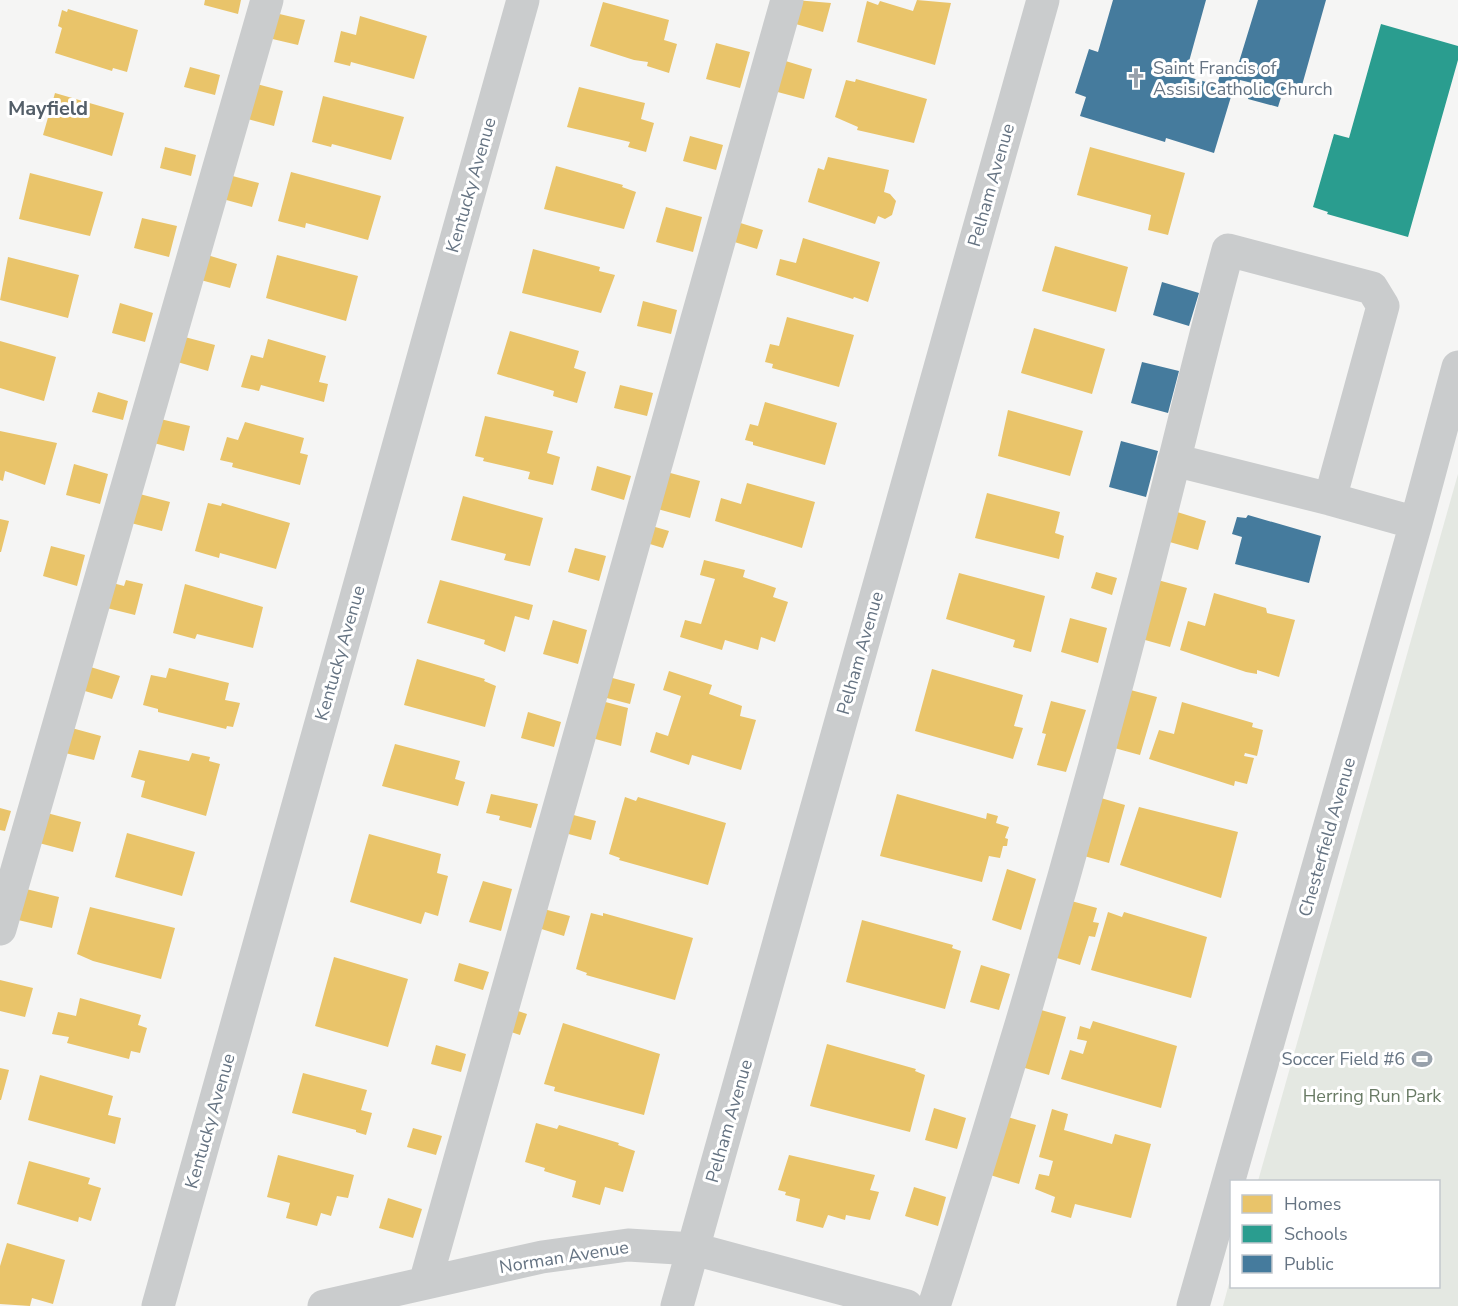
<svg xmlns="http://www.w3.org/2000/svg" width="1458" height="1306" viewBox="0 0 1458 1306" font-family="'Nunito Sans',sans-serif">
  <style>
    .green { fill: #e4e8e2 }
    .homes { fill: #e9c46a }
    .schools { fill: #2a9d8f }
    .public { fill: #457b9d }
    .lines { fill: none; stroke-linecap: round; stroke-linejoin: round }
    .minor { stroke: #cacccd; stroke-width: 33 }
    .labels { text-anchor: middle; stroke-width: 6; stroke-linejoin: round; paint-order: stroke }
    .poi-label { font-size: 18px; fill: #667483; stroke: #fff; text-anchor: start }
    .street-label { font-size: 18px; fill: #667483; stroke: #fff }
    .park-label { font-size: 18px; fill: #687a64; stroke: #fff }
    .neighbourhood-label { font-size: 20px; font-weight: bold; fill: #535e68; stroke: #fff }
  </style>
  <rect width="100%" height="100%" fill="#f5f5f4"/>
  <path class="green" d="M1458 474V1306H1223L1231 1276 1232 1286H1438V1182L1258 1181Z"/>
  <path class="homes" d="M205 0H241L238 14 204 5Z
    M795 0 831 3 823 32 789 22Z
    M917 0 951 3 935 65 857 42 867 1 878 5 880 1 913 11Z
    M603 2 669 20 664 40 677 44 669 73 647 66 648 62 634 60 590 46Z
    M68 9 138 30 127 72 113 68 112 71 55 53 62 28 58 26 62 10 67 12Z
    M271 12 305 20 298 45 264 37Z
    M360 16 427 36 414 79 351 62 350 66 334 62 341 31 356 35Z
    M716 43 750 52 740 88 706 79Z
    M779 59 812 69 804 99 770 90Z
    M190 67 220 75 215 95 184 87Z
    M856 79 927 99 914 143 857 130 858 127 835 117 846 80 855 82Z
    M249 82 283 91 274 126 240 117Z
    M579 87 645 103 641 119 654 123 646 152 628 147 630 142 567 127Z
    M55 93 124 113 112 156 43 135Z
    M323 96 404 117 391 160 332 144 331 147 312 142Z
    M690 136 723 145 716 170 683 161Z
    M165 147 196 155 191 176 160 168Z
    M1090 147 1185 173 1168 235 1148 230 1151 215 1077 195Z
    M828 157 889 170 884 192 890 194 896 201 892 215 885 219 878 216 875 224 808 202 818 168 824 170Z
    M556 166 623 185 622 187 636 192 624 229 544 209Z
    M291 172 381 196 368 240 306 223 305 228 278 221Z
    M30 173 103 192 90 236 19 219Z
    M225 174 259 183 252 207 219 198Z
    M666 207 702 217 693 252 656 242Z
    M142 218 177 226 169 257 134 248Z
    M734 221 763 230 757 249 728 240Z
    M803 238 880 262 868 302 854 297 853 299 776 275 780 259 796 263Z
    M1055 246 1128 267 1116 312 1042 291Z
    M533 249 600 267 599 271 615 275 601 313 522 293Z
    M204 254 237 264 230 288 197 279Z
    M277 255 358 276 346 321 266 298Z
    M8 257 79 275 68 318 0 300Z
    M643 301 677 310 671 334 637 326Z
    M120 303 153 313 145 342 112 333Z
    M787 317 854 335 839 387 772 368 773 364 765 362 770 344 779 346Z
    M1034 328 1105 349 1092 394 1021 373Z
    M510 331 579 351 574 368 586 372 577 403 553 396 554 391 497 374Z
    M181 336 215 345 208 371 174 361Z
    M268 339 326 356 319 382 328 384 324 402 261 385 259 391 241 387 251 355 263 358Z
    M0 341 56 357 44 401 0 388Z
    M620 385 653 393 647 416 614 408Z
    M98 392 128 401 123 420 92 412Z
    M765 402 837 423 825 465 753 445V442L745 440 750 424 758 426Z
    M1008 410 1083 431 1070 476 998 456Z
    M485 416 553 431 547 453 560 457 553 485 528 479 530 472 483 461 484 458 475 456Z
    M156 418 190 426 184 451 150 442Z
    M245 422 304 438 300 453 308 455 300 485 232 467 233 463 220 460 227 437 238 440Z
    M0 431 57 443 45 485 5 471 3 481 0 480Z
    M74 464 108 474 100 504 66 495Z
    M597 466 631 476 624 500 591 490Z
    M663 471 700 481 690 518 654 508Z
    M747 483 815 502 802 548 715 521 721 498 741 504Z
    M136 493 170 502 162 531 127 522Z
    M987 493 1060 512 1055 533 1064 536 1059 559 975 538Z
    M463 496 543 518 530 566 504 560 506 554 451 540Z
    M208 503 221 506 222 503 290 523 276 569 220 553 219 558 195 551Z
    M1174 511 1206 521 1198 550 1166 541Z
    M0 519 9 521 1 552H0Z
    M645 524 669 531 663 548 640 541Z
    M51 546 85 555 77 586 43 576Z
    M575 548 606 556 599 581 568 572Z
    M704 560 745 570 743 577 776 588 773 597 788 602 775 642 761 637 758 650 725 640 722 650 680 637 685 620 701 624 715 579 700 575Z
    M1096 572 1117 578 1112 595 1091 588Z
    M959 573 1045 596 1031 652 1013 647 1015 640 946 619Z
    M1154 579 1187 588 1170 647 1138 638Z
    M126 580 143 584 135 615 103 607 109 582 124 586Z
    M440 580 533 605 529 620 515 616 505 652 484 644 485 640 427 623Z
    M185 584 263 607 253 648 197 634 195 639 173 633Z
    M1214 593 1266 608 1267 613 1295 620 1279 677 1257 670V674L1246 672 1180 650 1188 621 1205 626Z
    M1070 618 1107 628 1098 663 1061 652Z
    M553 620 587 630 578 664 543 654Z
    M417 659 485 679 484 681 496 686 485 727 404 705Z
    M84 665 120 676 112 699 78 689Z
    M169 668 229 683 225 700 240 703 233 727 227 726 226 729 158 712V709L143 705 151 675 166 678Z
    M932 669 1023 695 1014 726 1023 728 1013 759 915 731Z
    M669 671 712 685 709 694 742 706 740 716 756 720 741 770 692 755 689 765 650 752 656 732 668 736 681 696 663 690Z
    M605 676 635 684 630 704 599 696Z
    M1123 688 1157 697 1140 755 1107 746Z
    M598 700 628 708 621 746 588 737Z
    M1051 701 1086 710 1066 772 1037 765 1046 734 1042 733Z
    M1182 702 1253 723 1252 727 1263 730 1257 756 1245 753 1244 756 1254 758 1247 784 1235 781 1234 786 1149 759 1159 730 1174 734Z
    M528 712 561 722 554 747 521 738Z
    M68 727 101 736 94 760 61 752Z
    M395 744 460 761 455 779 465 782 458 806 382 786Z
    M139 750 189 761 192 753 210 757 209 761 220 764 206 816 141 797 145 781 131 777Z
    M491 794 538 804 531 828 499 820 500 816 486 813Z
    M897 794 986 819 987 813 998 816 996 823 1009 827 1005 838 1008 839 1007 846H1003L1000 858 989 856 982 882 880 856Z
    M1094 796 1125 805 1109 863 1077 854Z
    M625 797 636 801 638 797 726 823 708 885 619 860 620 858 609 854Z
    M1139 807 1238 832 1221 898 1120 865Z
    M0 808 11 811 5 831 0 830Z
    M47 813 81 822 73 852 39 843Z
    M566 813 596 821 591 840 561 832Z
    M127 833 195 852 182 896 115 877Z
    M369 834 441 854 437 873 448 876 438 916 425 912 421 924 350 902Z
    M1007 869 1036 879 1021 930 992 920Z
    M483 881 512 889 501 931 469 922Z
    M26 889 59 897 52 928 18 920Z
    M1064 899 1097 908 1093 922 1099 923 1095 937 1089 936 1080 965 1047 955Z
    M90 907 175 928 161 979 93 961 77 954Z
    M540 908 570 916 564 936 535 927Z
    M1108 912 1122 917 1124 912 1207 937 1191 998 1091 970Z
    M591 913 603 916V913L693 938 675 1000 586 975 587 973 576 969Z
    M862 920 953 945 952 948 961 951 945 1009 846 982Z
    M334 957 408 979 388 1047 315 1026Z
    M459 963 489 972 483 990 454 981Z
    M981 965 1010 974 999 1010 970 1002Z
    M0 980 33 988 25 1017 0 1011Z
    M80 998 141 1015 138 1025 147 1028 140 1053 131 1051 129 1059 67 1043 69 1037 52 1034 58 1012 76 1016Z
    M1034 1008 1066 1017 1049 1075 1018 1066Z
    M512 1009 527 1014 520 1035 505 1030Z
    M1093 1021 1177 1046 1161 1108 1061 1079 1070 1050 1083 1054 1087 1041 1077 1039 1080 1026 1090 1029Z
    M563 1023 660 1054 644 1115 554 1091 555 1087 544 1084Z
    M827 1044 916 1069 915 1071 925 1075 910 1132 810 1106Z
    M436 1045 466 1054 461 1072 431 1064Z
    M0 1068 9 1070 1 1100H0Z
    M303 1073 367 1090 361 1110 372 1113 366 1135 356 1132V1130L292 1113Z
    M40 1075 113 1096 108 1115 121 1118 115 1144 28 1120Z
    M934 1108 966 1118 957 1149 925 1140Z
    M1052 1109 1068 1114 1064 1130 1112 1144 1115 1134 1151 1144 1131 1218 1075 1204 1071 1218 1051 1212 1055 1197 1035 1189 1039 1174 1049 1176 1053 1161 1039 1157Z
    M1004 1116 1036 1125 1019 1184 987 1174Z
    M536 1123 557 1129 559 1125 619 1143 618 1145 635 1151 623 1192 605 1187 600 1205 572 1197 576 1181 544 1171 545 1168 525 1162Z
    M413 1128 442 1136 436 1155 407 1147Z
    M278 1155 354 1175 348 1198 337 1196 331 1216 321 1213 317 1226 286 1218 290 1203 267 1197Z
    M789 1155 875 1175 870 1190 879 1192 870 1220 846 1215 845 1220 828 1215 823 1228 796 1221 800 1199 785 1195 786 1192 778 1190Z
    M29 1161 90 1178 88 1184 101 1188 91 1221 79 1217 78 1222 17 1204Z
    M914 1187 946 1197 938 1226 905 1216Z
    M388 1198 422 1209 413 1238 379 1228Z
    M7 1243 65 1260 53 1304 32 1298 30 1306 0 1304V1266Z"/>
  <path class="schools" d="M1381 24 1458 46V60L1408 237 1327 214 1328 212 1313 207 1334 134 1349 138Z"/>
  <path class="public" d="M1113 0H1206L1185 76 1217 85 1221 71 1235 75 1258 0H1326L1299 96 1283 91 1278 107 1248 99 1252 83 1240 80 1238 91 1233 90 1214 153 1166 138 1165 142 1080 116 1086 97 1075 93 1089 49 1098 52Z
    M1162 282 1199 293 1189 326 1153 315Z
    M1142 362 1179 371 1168 413 1131 403Z
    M1121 441 1158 451 1146 497 1109 487Z
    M1248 515 1321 536 1309 583 1235 564 1242 537 1232 534 1237 517 1246 518Z"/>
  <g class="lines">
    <path class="minor" d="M1174 460 1330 499 1416 523
      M0 929 267 0
      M425 1283 787 0
      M158 1306 523 0
      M324 1306 542 1257 628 1245 694 1249 907 1306
      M677 1306 1043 0
      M934 1306C1010 1070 1079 832 1141 592 1171 478 1197 364 1228 250L1372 288 1383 306 1330 499
      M1193 1306 1416 523 1458 367"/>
  </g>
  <defs>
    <g id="church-bare" transform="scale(1.62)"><path d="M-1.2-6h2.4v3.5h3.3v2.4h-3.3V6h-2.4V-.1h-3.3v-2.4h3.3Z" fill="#98a1ab" stroke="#fff" stroke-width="2.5" paint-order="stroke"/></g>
    <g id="stadium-bare" transform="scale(1.62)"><path d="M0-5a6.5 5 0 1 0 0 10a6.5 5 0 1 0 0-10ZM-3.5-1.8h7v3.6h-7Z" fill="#98a1ab" stroke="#fff" stroke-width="2.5" paint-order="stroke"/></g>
  </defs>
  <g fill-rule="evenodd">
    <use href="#church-bare" x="1136" y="78"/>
    <use href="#stadium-bare" x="1422" y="1059"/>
  </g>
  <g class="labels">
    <g class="poi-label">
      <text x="1153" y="74">Saint Francis of<tspan x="1153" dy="21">Assisi Catholic Church</tspan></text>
      <text x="1405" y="1065" text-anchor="end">Soccer Field #6</text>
    </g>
    <g class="street-label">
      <text transform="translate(471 185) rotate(-74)" y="6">Kentucky Avenue</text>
      <text transform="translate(991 185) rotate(-74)" y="6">Pelham Avenue</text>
      <text transform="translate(340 653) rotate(-74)" y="6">Kentucky Avenue</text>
      <text transform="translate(860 653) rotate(-74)" y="6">Pelham Avenue</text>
      <text transform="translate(1327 837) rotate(-74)" y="6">Chesterfield Avenue</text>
      <text transform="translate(210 1121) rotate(-74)" y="6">Kentucky Avenue</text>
      <text transform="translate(729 1121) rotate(-74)" y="6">Pelham Avenue</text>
      <text transform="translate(564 1257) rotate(-9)" y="6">Norman Avenue</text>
    </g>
    <g class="park-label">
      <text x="1372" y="1102">Herring Run Park</text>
    </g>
    <g class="neighbourhood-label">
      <text x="48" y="115">Mayfield</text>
    </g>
  </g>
  <rect x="1230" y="1180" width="210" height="108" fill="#ffffff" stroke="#c2c7cd" stroke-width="1.5"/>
  <rect x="1242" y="1195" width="30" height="18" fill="#e9c46a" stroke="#c2c7cd" stroke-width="1.5"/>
  <text x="1284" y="1210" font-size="18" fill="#667483">Homes</text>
  <rect x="1242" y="1225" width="30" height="18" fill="#2a9d8f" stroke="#c2c7cd" stroke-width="1.5"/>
  <text x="1284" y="1240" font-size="18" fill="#667483">Schools</text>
  <rect x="1242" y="1255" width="30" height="18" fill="#457b9d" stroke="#c2c7cd" stroke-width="1.5"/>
  <text x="1284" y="1270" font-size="18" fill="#667483">Public</text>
</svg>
